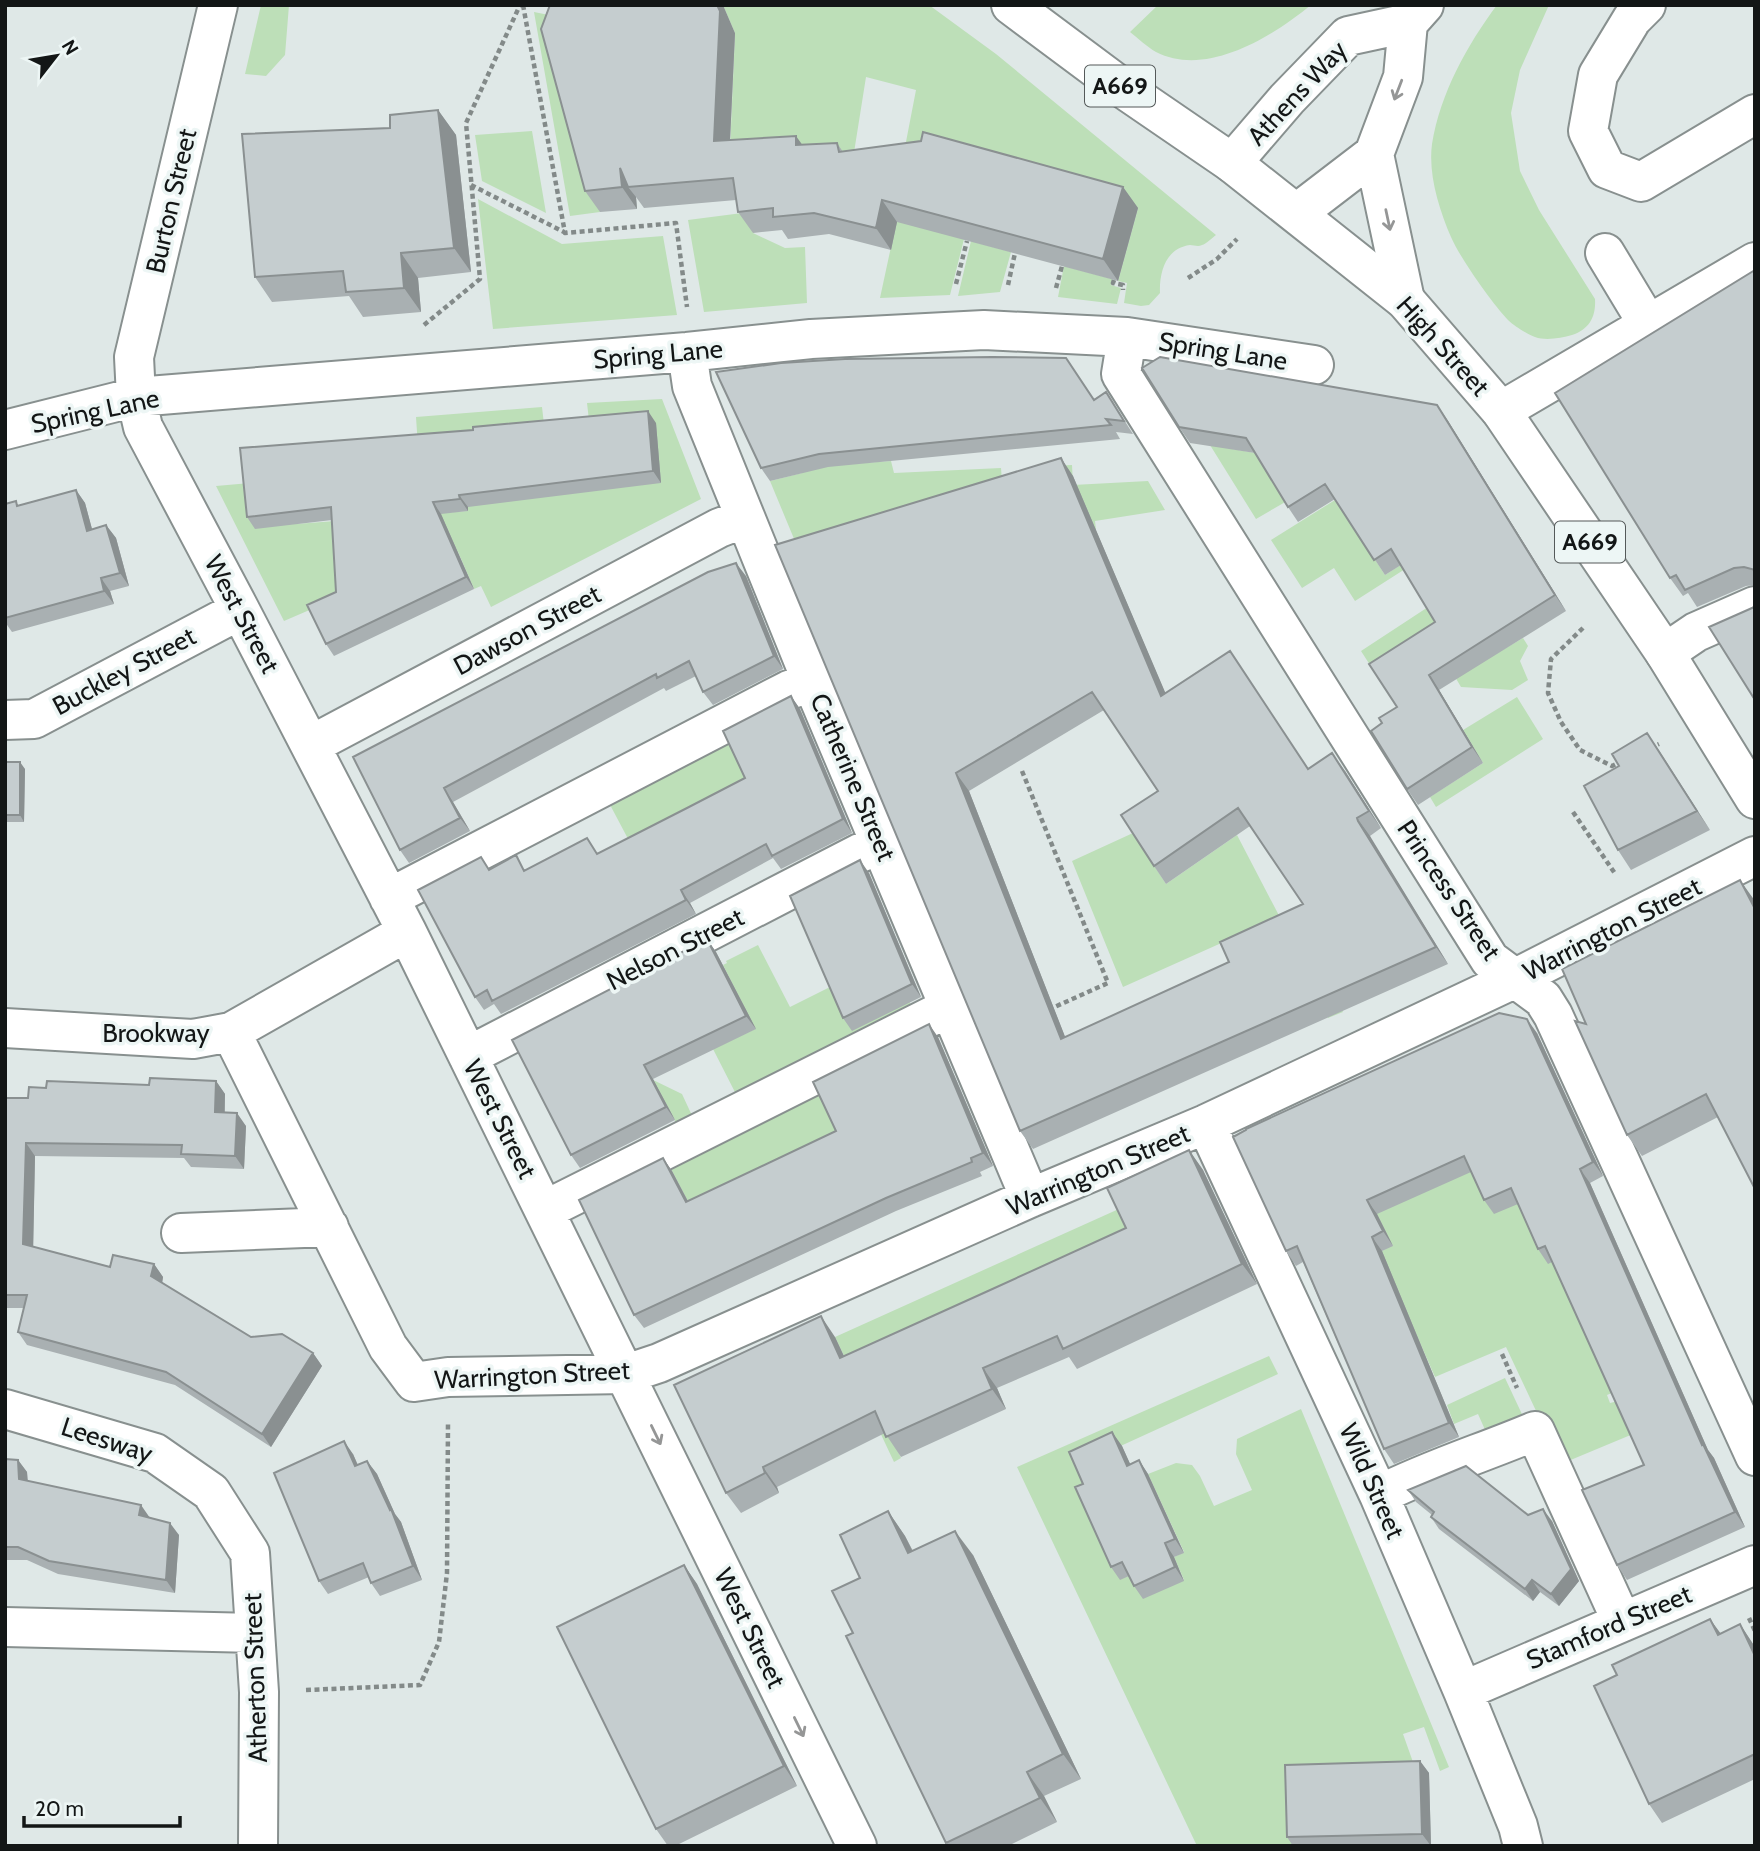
<svg xmlns="http://www.w3.org/2000/svg" width="1760" height="1851" viewBox="0 0 1760 1851" font-family="Cabin,sans-serif">
  <style>
    .green { fill: #bddfb8 }
    .lines { fill: none; stroke-linecap: round; stroke-linejoin: round }
    .minor-casing { stroke: #88908f; stroke-width: 42 }
    .major-casing { stroke: #88908f; stroke-width: 42 }
    .path { stroke: #838a89; stroke-width: 4.5; stroke-dasharray: 5 3.5; stroke-linecap: butt }
    .minor { stroke: #fff; stroke-width: 38 }
    .major { stroke: #fff; stroke-width: 38 }
    .wall { fill: #a9b0b2; fill-rule: evenodd }
    .shaded-wall { fill: #8a9091 }
    .building { fill: #c5cdcf; stroke: #8a9091; stroke-width: 2; fill-rule: evenodd }
    .oneway { stroke: #959696 }
    .labels { text-anchor: middle; stroke-width: 7; stroke-linejoin: round; paint-order: stroke }
    .shield { fill: #edf6f5; stroke: #545959; stroke-width: 2 }
    .shield-label { font-size: 24px; font-weight: bold; fill: #131616 }
    .street-label { font-size: 26px; fill: #131616; stroke: #edf6f5 }
  </style>
  <rect width="100%" height="100%" fill="#dfe8e7"/>
  <path class="green" d="M261 5H289L285 55 266 76 245 74Z
    M723 5H929L996 54 1216 235C1212 238 1206 244 1202 245 1198 247 1194 245 1190 245 1166 248 1159 272 1160 293L1149 305 1141 306 1124 303 1127 283 1118 281 1138 208 964 239 950 295 880 298 912 149 905 147 916 90 866 77 852 165 728 197 735 33Z
    M1158 5H1311C1273 36 1207 78 1156 52 1147 47 1138 38 1130 32Z
    M1497 5H1549L1520 70 1511 113 1520 171 1539 210 1595 299C1596 316 1590 329 1572 335 1561 338 1546 341 1535 337 1527 334 1514 326 1508 320 1492 303 1460 258 1451 237 1439 209 1428 174 1432 144 1440 94 1467 45 1497 5Z
    M534 12 569 19 600 212 570 216Z
    M532 131 546 213 482 181 475 135Z
    M478 199 562 244 663 236 677 315 493 329Z
    M750 212 753 233 785 248 805 247 807 303 704 312 688 220Z
    M971 241 1011 252 1000 292 958 296Z
    M1064 266 1112 279 1111 285 1121 288 1117 304 1058 297Z
    M662 399 701 499 491 607 481 586 474 589 458 552 386 577 284 621 216 486 250 483 296 524 467 511 418 447 416 417 542 407 545 433 590 429 587 403Z
    M1210 445 1324 465 1325 460 1373 468 1380 479 1365 490 1362 487 1340 502 1349 516 1367 505 1371 511 1392 498 1399 509 1382 520 1390 533 1367 547 1385 575 1424 550 1427 555 1355 601 1334 568 1302 588 1271 540 1335 500 1323 480 1256 519Z
    M795 447 849 464 891 461 894 473 1001 468 1003 494 1049 466 1072 465 1073 485 1148 481 1165 510 1095 521 1096 530 802 558 770 481 802 473Z
    M1454 590 1494 655 1523 638 1528 646 1520 661 1528 680 1512 690 1461 687 1448 665 1379 679 1361 651Z
    M1517 697 1543 739 1436 807 1430 797 1483 763 1463 730Z
    M728 737 766 818 635 852 608 801Z
    M1133 833 1166 884 1237 835 1286 929 1321 965 1343 1012 1328 1018 1300 958 1246 932 1123 987 1072 861Z
    M758 945 790 1007 832 986 905 991 913 1010 739 1100 713 1049 755 1029 723 965 727 963 726 961Z
    M649 1078 682 1094 695 1122 680 1130 661 1095Z
    M1389 1082 1472 1112 1520 1202 1548 1263 1556 1260 1614 1392 1607 1395 1610 1403 1618 1401 1633 1434 1561 1464 1506 1347 1435 1377 1380 1252 1393 1245 1374 1239Z
    M819 1088 893 1129 686 1236 687 1200 668 1163Z
    M1121 1208 1142 1251 863 1375 901 1458 894 1462 835 1337Z
    M1269 1356 1278 1374 1079 1465 1120 1579 1131 1575 1184 1580 1174 1557 1184 1552 1148 1474 1176 1463 1192 1465 1200 1476 1214 1506 1252 1490 1236 1454 1237 1439 1301 1409 1449 1767 1440 1771 1424 1727 1403 1734 1419 1779 1295 1846H1197L1017 1467Z
    M1505 1378 1527 1425 1490 1441 1478 1414 1454 1424 1447 1405Z"/>
  <g class="lines">
    <g class="minor-casing">
      <path id="minor" d="M218 5 134 357 136 397 143 427 240 610 407 932 857 1846
        M1646 5 1632 19 1598 75 1588 131 1607 169 1641 182 1755 114
        M1374 154 1405 300
        M1232 163 1287 99 1348 36 1408 23
        M1297 213 1374 154 1403 77 1408 23 1424 5
        M1605 253 1649 326
        M1127 337 1121 374 1490 960 1543 999 1553 1015 1755 1456
        M687 352 692 386 812 682 1030 1198
        M1501 411 1755 262
        M5 430 136 397 687 352 811 339 984 330 1127 337 1314 365
        M1665 653 1696 632 1755 606
        M5 720 34 719 240 610
        M311 745 719 528 745 518
        M389 898 789 690 812 682
        M5 1028 193 1039 231 1032 407 932
        M231 1032 388 1347 414 1382 448 1377 626 1374 659 1363 1030 1198 1206 1124 1516 978 1755 856
        M468 1056 860 853 882 844
        M1206 1124 1379 1495 1463 1691 1518 1826 1523 1846
        M545 1210 950 1007
        M181 1233 329 1227
        M5 1409 155 1453 211 1492 250 1553 259 1692 258 1846
        M1379 1495C1430 1469 1483 1453 1535 1431L1622 1622
        M5 1627 255 1633
        M1463 1691 1755 1565"/>
    </g>
    <g class="major-casing">
      <path id="major" d="M1011 5 1121 87 1232 163 1405 300 1501 411 1665 653 1755 799"/>
    </g>
    <path class="path" d="M523 5 565 233 676 223 687 307
      M471 185 564 232
      M1188 278 1217 259 1237 239
      M1114 280 1113 283 1123 285V290
      M956 284 967 241
      M1008 285 1015 253
      M1056 288 1062 266
      M424 325 480 279 466 123 520 5
      M1583 628 1551 659 1548 693 1561 722 1580 750 1612 766 1620 762
      M1650 748 1659 744
      M1022 771 1108 983 1050 1009
      M1573 812 1616 875
      M1502 1354 1517 1388
      M1749 1618 1755 1631
      M306 1690 420 1685 439 1642 447 1573 448 1423"/>
    <use href="#minor" class="minor"/>
    <use href="#major" class="major"/>
  </g>
  <path class="wall" d="M735 33 730 140 802 145 837 143 843 152 1123 187 1138 208 1118 281 897 222 891 250 829 234 788 239 782 230 753 233 738 212 736 200 644 208 636 197 637 209 600 212 585 191Z
    M438 110 456 135 471 272 418 278 421 312 363 317 349 296 272 302 255 277 390 128Z
    M1755 270V585L1746 586 1697 607 1688 593 1683 596 1670 578Z
    M716 372 1094 399 1106 392 1133 434 1116 432 1120 439 828 467 770 481 761 468Z
    M1437 405 1448 421 1566 611 1439 690 1483 763 1418 805 1407 789 1382 723 1397 707 1435 622 1401 565 1385 575 1335 499 1298 522 1288 507 1255 453 1190 443 1179 427Z
    M656 423 661 483 468 507V511L441 514 474 589 334 656 326 644 336 592 332 520 255 529 247 517 473 430Z
    M1061 458 1073 476 1165 693 1242 669 1308 769 1345 771 1381 828 1370 836 1371 839 1448 964 1033 1149 1020 1131 775 545ZM1104 710 1158 791 1154 866 1166 884 1250 826 1303 904 1229 962 1065 1037 969 791Z
    M76 490 85 503 92 529 106 525 116 538 129 586 110 591 114 604 12 632 5 622V504L19 506Z
    M746 576 783 669 713 705 703 692 696 676 666 691 664 688 453 802 470 831 409 863 400 850 353 757Z
    M791 696 800 709 852 833 781 869 773 858 690 903 696 914 501 1014 494 1004 484 1010 475 997 490 869 526 870 598 854 745 778Z
    M1647 733 1710 830 1631 870 1618 850 1619 766Z
    M5 762 25 769 24 822H5Z
    M869 873 921 997 852 1031 843 1018Z
    M1755 901 1718 1117 1642 1156 1627 1135 1586 1024Z
    M707 939 716 952 756 1029 653 1079 675 1120 580 1168 571 1155Z
    M1537 1033 1603 1176 1590 1183 1708 1450 1714 1458 1745 1527 1627 1580 1617 1565 1644 1465 1552 1262 1548 1264 1538 1249 1518 1204 1494 1214 1484 1200 1471 1172 1377 1214 1393 1246 1382 1251 1459 1437 1394 1464 1384 1449 1303 1262 1296 1266 1286 1251Z
    M938 1037 993 1166 980 1172 982 1176 896 1211 644 1328 634 1315 663 1158 672 1171 688 1201 836 1131Z
    M216 1081 225 1094V1113L246 1126 244 1169 191 1167 184 1158 35 1156 33 1247 110 1267 154 1264 163 1277 162 1283 251 1337 313 1353 322 1366 271 1447 175 1385 27 1345 18 1332 24 1308H5V1098H28L46 1088 149 1085Z
    M1189 1150 1203 1170 1257 1284 1077 1369 1069 1357 997 1388 1006 1409 901 1457 885 1433 777 1487 779 1493 741 1513 726 1493 835 1337 844 1356 1126 1228Z
    M1112 1432 1122 1446 1130 1464 1139 1460 1148 1474 1184 1553 1174 1557 1184 1581 1143 1599 1134 1586 1129 1576 1120 1580 1111 1567 1083 1484Z
    M353 1454 358 1465 367 1461 377 1474 395 1514 401 1522 422 1580 380 1596 371 1583 369 1577 328 1594 319 1581Z
    M5 1459 18 1460 27 1472 28 1481 150 1517 179 1535 175 1593 58 1574 27 1560H5Z
    M1408 1490 1552 1521 1579 1581 1559 1606 1540 1592 1533 1601 1439 1529 1431 1517 1432 1515 1416 1502Z
    M888 1511 905 1536 913 1551 973 1555 1081 1779 1044 1796 1057 1822 1008 1846H948L853 1633 860 1578Z
    M684 1565 697 1584 797 1786 675 1846H668L656 1829Z
    M1710 1619 1720 1634 1740 1624 1755 1647V1779L1662 1823 1649 1804 1617 1675Z
    M1420 1761 1429 1773 1431 1846H1293L1287 1837Z"/>
  <path class="shaded-wall" d="M717 5H723L735 33 729 162 714 141Z
    M438 110 456 135 471 272 454 248Z
    M796 136 811 157 796 145Z
    M620 168 628 187 636 197 637 209 622 187Z
    M1123 187 1138 208 1118 281 1103 259Z
    M882 200 897 222 891 250 876 228Z
    M401 253 418 278 421 312 404 288Z
    M1437 405 1448 421 1566 611 1555 595Z
    M648 411 656 423 661 483 653 471Z
    M1061 458 1073 476 1174 713 1161 696Z
    M76 490 85 503 96 544 87 531Z
    M459 495 468 507V511L460 499Z
    M433 502 441 514 474 589 466 577Z
    M106 525 116 538 129 586 120 573Z
    M736 563 746 576 783 669 774 656Z
    M101 578 110 591 114 604 104 591Z
    M1429 675 1439 690 1483 763 1472 747Z
    M791 696 800 709 852 833 843 819Z
    M1647 733 1660 752 1710 830 1697 811Z
    M1332 753 1345 771 1381 828 1369 811Z
    M20 762 25 769 24 822 20 815Z
    M956 773 969 791 1073 1057 1061 1039Z
    M444 788 453 802 470 831 460 818Z
    M1357 818 1370 836 1448 964 1436 947Z
    M860 860 869 873 921 997 912 984Z
    M1740 880 1755 901V909Z
    M681 890 690 903 696 914 686 900Z
    M707 939 716 952 756 1029 746 1016Z
    M1527 1019 1537 1033 1603 1176 1593 1162Z
    M929 1024 938 1037 993 1166 983 1153Z
    M644 1065 653 1079 675 1120 666 1107Z
    M216 1081 225 1094 224 1126 215 1112Z
    M237 1113 246 1126 244 1169 235 1156Z
    M26 1143 35 1156 33 1257 23 1244Z
    M1189 1150 1203 1170 1257 1284 1242 1264Z
    M663 1158 672 1171 695 1215 686 1202Z
    M1580 1169 1590 1183 1708 1450 1714 1458 1745 1527 1735 1512 1702 1445Z
    M1367 1200 1377 1214 1393 1246 1383 1231Z
    M1372 1237 1382 1251 1459 1437 1449 1423Z
    M154 1264 163 1277 161 1290 151 1276Z
    M821 1316 835 1337 854 1378 840 1358Z
    M313 1353 322 1366 271 1447 262 1434Z
    M983 1368 997 1388 1006 1409 992 1389Z
    M1112 1432 1122 1446 1137 1479 1127 1466Z
    M344 1441 353 1454 364 1480 355 1466Z
    M18 1460 27 1472 28 1492 19 1479Z
    M1139 1460 1148 1474 1184 1553 1175 1539Z
    M367 1461 377 1474 395 1514 401 1522 422 1580 413 1566 390 1510Z
    M763 1467 777 1487 779 1493 765 1473Z
    M141 1505 150 1518 139 1515Z
    M1543 1509 1552 1521 1579 1581 1559 1606 1551 1594Z
    M888 1511 905 1536 926 1578 908 1553Z
    M170 1523 179 1535 175 1593 166 1580Z
    M955 1531 973 1555 1081 1779 1063 1754Z
    M1165 1543 1174 1557 1184 1581 1175 1567Z
    M684 1565 697 1584 797 1786 784 1766Z
    M1532 1580 1540 1592 1533 1601 1525 1589Z
    M1710 1619 1724 1638 1718 1635Z
    M1740 1624 1753 1644 1755 1647V1656Z
    M1420 1761 1429 1773 1431 1846 1422 1834Z
    M1027 1772 1044 1796 1057 1822 1040 1798Z"/>
  <path class="building" d="M550 5H717L720 11 714 141 796 136V145L837 143 839 152 921 141 923 132 1123 187 1103 259 882 200 876 228 814 213 773 217V208L738 212 733 178 628 187 620 168 622 187 585 191 541 29Z
    M438 110 454 248 401 253 404 288 346 292 343 271 255 277 242 134 390 128V115Z
    M1755 270V570L1744 567 1734 568 1685 590 1676 575 1670 578 1555 393Z
    M992 357 1066 358 1094 400 1106 392 1124 421 1106 419 1111 425 819 454 761 468 716 372 781 363 845 359Z
    M1160 357 1437 405 1555 595 1429 675 1472 747 1407 789 1371 731 1382 723 1379 718 1397 707 1369 664 1435 622 1391 549 1374 560 1325 484 1288 507 1246 438 1179 427 1142 368Z
    M648 411 653 471 459 495 460 499 433 502 466 577 326 644 307 605 336 592 331 507 247 517 240 448 473 430V427Z
    M1061 458 1161 696 1230 651 1308 769 1332 753 1369 811 1357 818 1358 821 1436 947 1020 1131 775 545ZM1092 692 1158 791 1121 815 1154 866 1238 808 1303 904 1220 942 1229 962 1061 1039 956 773Z
    M76 490 87 531 106 525 120 573 101 578 104 591 5 618V504L16 501 17 506Z
    M736 563 774 656 703 692 689 661 657 678 656 674 444 788 460 818 400 850 353 757 708 572Z
    M1755 606V700L1709 627 1752 608Z
    M791 696 843 819 772 856 766 844 681 890 686 900 492 1001 487 990 475 997 418 890 481 857 489 870 516 855 524 871 587 838 597 854 687 808 745 778 723 731Z
    M1647 733 1697 811 1618 850 1584 786 1619 766 1612 754Z
    M5 762H20V815H5Z
    M860 860 912 984 843 1018 790 896Z
    M1740 880 1755 909V1189L1706 1094 1627 1135 1575 1021 1586 1024 1562 969Z
    M707 939 746 1016 644 1065 666 1107 571 1155 512 1040Z
    M1499 1013 1527 1019 1593 1162 1580 1169 1702 1445 1703 1444 1735 1512 1617 1565 1582 1490 1644 1465 1545 1246 1538 1249 1511 1188 1484 1200 1464 1156 1367 1200 1383 1231 1372 1237 1449 1423 1384 1449 1297 1246 1286 1251 1233 1137 1246 1130V1129Z
    M929 1024 983 1153 971 1158 972 1162 886 1198 634 1315 579 1200 663 1158 686 1202 836 1131 813 1082Z
    M150 1078 216 1081 215 1112 237 1113 235 1156 181 1154 182 1145 26 1143 23 1244 110 1267 113 1255 154 1264 151 1276 251 1337 282 1334 313 1353 262 1434 166 1372 18 1332 27 1295H5V1098H28L29 1087 46 1088 47 1081 149 1085Z
    M1189 1150 1242 1264 1063 1349 1057 1336 983 1368 992 1389 886 1437 875 1411 763 1467 765 1473 726 1493 674 1385 821 1316 840 1358 988 1291 1126 1228 1107 1188Z
    M1112 1432 1127 1466 1139 1460 1175 1539 1165 1543 1175 1567 1134 1586 1122 1562 1111 1567 1075 1487 1083 1484 1069 1452Z
    M344 1441 355 1466 367 1461 390 1510 391 1509 413 1566 371 1583 363 1563 319 1581 274 1473Z
    M5 1459 18 1460 19 1479 141 1505 139 1515 170 1523 166 1580 49 1561 18 1547H5Z
    M1466 1466 1528 1515 1543 1509 1571 1569 1551 1594 1532 1580 1525 1589 1431 1517 1434 1512 1408 1490Z
    M888 1511 908 1553 955 1531 1063 1754 1027 1772 1040 1798 946 1843 846 1636 853 1633 832 1591 860 1578 840 1535Z
    M684 1565 784 1766 656 1829 557 1627Z
    M1710 1619 1718 1635 1740 1624 1755 1656V1754L1649 1804 1594 1686 1617 1675 1612 1665Z
    M1420 1761 1422 1834 1287 1837 1285 1765Z"/>
  <defs><path id="oneway-shaft" d="M-6 0H5M1.5-3L5.5 0L1.5 3" fill="none" stroke-width="1.6" stroke-linecap="round" stroke-linejoin="round" transform="scale(1.75)"/></defs>
  <g class="oneway">
    <use href="#oneway-shaft" transform="translate(1398 90) rotate(111)"/>
    <use href="#oneway-shaft" transform="translate(1388 220) rotate(78)"/>
    <use href="#oneway-shaft" transform="translate(656 1435) rotate(64)"/>
    <use href="#oneway-shaft" transform="translate(799 1727) rotate(64)"/>
  </g>
  <g class="labels">
    <g class="shield">
      <rect x="1085" y="65.5" width="70" height="41" rx="5"/>
      <rect x="1555" y="521.5" width="70" height="41" rx="5"/>
    </g>
    <g class="shield-label">
      <text x="1120" y="94">A669</text>
      <text x="1590" y="550">A669</text>
    </g>
    <g class="street-label">
      <text transform="translate(1297 93) rotate(-47)" y="9">Athens Way</text>
      <text transform="translate(171 201) rotate(-77)" y="9">Burton Street</text>
      <text transform="translate(1443 346) rotate(48)" y="9">High Street</text>
      <text transform="translate(1223 351) rotate(9)" y="9">Spring Lane</text>
      <text transform="translate(658 354) rotate(-5)" y="9">Spring Lane</text>
      <text transform="translate(95 411) rotate(-12)" y="9">Spring Lane</text>
      <text transform="translate(242 614) rotate(62)" y="9">West Street</text>
      <text transform="translate(527 630) rotate(-28)" y="9">Dawson Street</text>
      <text transform="translate(124 671) rotate(-28)" y="9">Buckley Street</text>
      <text transform="translate(853 777) rotate(67)" y="9">Catherine Street</text>
      <text transform="translate(1449 890) rotate(56)" y="9">Princess Street</text>
      <text transform="translate(1612 929) rotate(-27)" y="9">Warrington Street</text>
      <text transform="translate(675 949) rotate(-27)" y="9">Nelson Street</text>
      <text x="156" y="1042">Brookway</text>
      <text transform="translate(500 1119) rotate(63)" y="9">West Street</text>
      <text transform="translate(1098 1170) rotate(-23)" y="9">Warrington Street</text>
      <text transform="translate(532 1375) rotate(-3)" y="9">Warrington Street</text>
      <text transform="translate(107 1440) rotate(18)" y="9">Leesway</text>
      <text transform="translate(1372 1481) rotate(66)" y="9">Wild Street</text>
      <text transform="translate(1609 1627) rotate(-23)" y="9">Stamford Street</text>
      <text transform="translate(750 1628) rotate(64)" y="9">West Street</text>
      <text transform="translate(255 1678) rotate(-92)" y="9">Atherton Street</text>
    </g>
  </g>
  <rect width="1760" height="1851" fill="none" stroke="#131616" stroke-width="14"/>
  <g transform="translate(56 56) rotate(59)" stroke="#edf6f5" stroke-width="5" paint-order="stroke">
  <path d="M0-5L12 26L0 18L-12 26Z" fill="#131616"/>
  <text y="-10" font-size="19" font-weight="bold" text-anchor="middle" fill="#131616">N</text>
  </g>
  <path d="M24 1816v10h156v-10" fill="none" stroke="#131616" stroke-width="3.5"/>
  <text x="35" y="1816" font-size="21" fill="#131616" stroke="#edf6f5" stroke-width="5" paint-order="stroke">20 m</text>
</svg>
